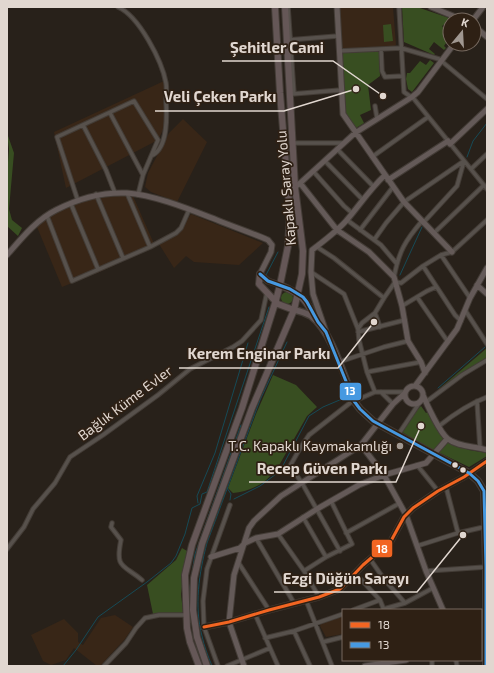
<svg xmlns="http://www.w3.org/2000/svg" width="494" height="673" viewBox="0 0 494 673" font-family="'Exo 2',sans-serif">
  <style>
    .built { fill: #382617 }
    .green { fill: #384e21 }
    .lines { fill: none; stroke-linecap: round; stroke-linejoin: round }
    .stream { stroke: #164a56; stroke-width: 1 }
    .street-casing { stroke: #433c36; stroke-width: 5.5 }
    .secondary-casing { stroke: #433c36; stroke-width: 7 }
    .primary-casing { stroke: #433c36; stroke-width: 8 }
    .highway-casing { stroke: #433c36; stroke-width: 8 }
    .street { stroke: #57514c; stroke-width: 3.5 }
    .secondary { stroke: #645a58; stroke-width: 5 }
    .primary { stroke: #645858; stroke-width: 5.5 }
    .highway { stroke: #655757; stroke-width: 6 }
    .bus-1-casing { stroke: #2e2014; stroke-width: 6 }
    .bus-2-casing { stroke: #2e2014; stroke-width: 6 }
    .bus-1 { stroke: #f26522; stroke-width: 3 }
    .bus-2 { stroke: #4699e1; stroke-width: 3 }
    .poi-dot { fill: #a09790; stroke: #2e2014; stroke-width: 1.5 }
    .bus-dot { fill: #e1d7d0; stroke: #2e2014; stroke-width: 1.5 }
    .labels { text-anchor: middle; stroke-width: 3.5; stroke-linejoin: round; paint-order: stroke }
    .street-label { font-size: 14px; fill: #e1d7d0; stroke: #2e2014 }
    .poi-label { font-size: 14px; fill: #e1d7d0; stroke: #2e2014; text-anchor: end }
    .leader { fill: none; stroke: #e1d7d0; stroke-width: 1.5 }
    .callout-dot { fill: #e1d7d0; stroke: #2e2014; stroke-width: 1.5 }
    .callout-label { font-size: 15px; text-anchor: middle; font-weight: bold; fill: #e1d7d0; stroke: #2e2014; stroke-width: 3.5; stroke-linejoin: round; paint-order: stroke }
    .line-badge { stroke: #2e2014; stroke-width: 1.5 }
    .badge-label { font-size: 11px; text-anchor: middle; font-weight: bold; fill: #fff }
  </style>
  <rect width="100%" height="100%" fill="#28211a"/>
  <path class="built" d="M339 7H393L396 45 394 46 344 49 341 47Z
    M164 81V128L158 140 66 188 54 132Z
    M183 119 207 142 177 202 151 192 145 187 148 173 169 133Z
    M94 196H133L155 246 102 271 62 287 37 227 52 214Z
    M191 214 263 243 239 265 194 262 186 256 174 268 159 244 178 234Z
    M115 615 133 627 125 639 100 666H97L74 648 66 660 51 665 43 661 31 635 64 619 78 633V642L83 645 101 618Z
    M343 616V634L326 637 320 626 321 624Z"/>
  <path class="green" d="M402 7H417L452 19 442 26C446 32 453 38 449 45L446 43 444 46 446 48 444 50 434 42 429 49 435 54 434 55 404 42Z
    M391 24 393 41 384 42 383 25Z
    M376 51 379 52 380 76 368 85 371 110 360 115 364 123 356 128 345 113 342 53Z
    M430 60 434 63 412 92 408 89 406 79 407 73H410L420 61 426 65Z
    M7 133 14 153 9 209 12 220 22 228 18 236 7 226V175L9 149Z
    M281 298a6 6 0 1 1 12 0a6 6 0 1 1-12 0Z
    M487 348V357L440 390 439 389Z
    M273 375 296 385 317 407 307 416 277 469 276 468C268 483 249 492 233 493L228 488 256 414Z
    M421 406 426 413 429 411 445 440 434 451 402 432 414 413Z
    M447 442 469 450 487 453V456L469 467 438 452Z
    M182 548 187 551 181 594 183 612 180 614H153L147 585 176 560Z"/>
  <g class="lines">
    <path class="stream" d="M467 157 473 141 487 123
      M266 275 278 252
      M400 275 422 227
      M438 388 485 347
      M227 488 231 494 230 500
      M234 499 260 486 280 471 309 416 323 407 342 399
      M198 503 197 496 215 453 248 343
      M190 619V587L195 554 241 425
      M63 666 76 650 98 617 147 582 171 563 176 556 185 534 192 508 200 504 202 494 207 492 269 307
      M212 666C208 656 204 646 202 636 194 606 199 573 207 543L260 400 287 342"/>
    <g class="street-casing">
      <path id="street" d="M118 7C139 16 162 61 166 83 167 89 166 95 166 101 167 117 168 146 153 155
        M288 7 294 94
        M399 7 404 92 414 99 487 189
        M288 40 338 36
        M381 49 382 71 385 77 402 76
        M339 51 401 48 439 59 487 99
        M292 94 341 90
        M375 106 377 118
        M110 113 143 175
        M83 125 106 170 115 193
        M294 143H344
        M337 149 373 186
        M372 157 428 117
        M325 161 363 200
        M471 169 487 154
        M313 171 344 206 352 213
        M127 193 150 247
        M96 194 123 258
        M78 201 57 137 134 101 158 140 143 175 138 195
        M71 204 98 269
        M47 216 72 281 150 247 176 233 181 228 189 210
        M347 220 381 245 397 264
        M423 223 457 186 464 161
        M360 230 393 187
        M434 233 484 185
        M374 240 386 223 404 202 464 161
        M317 247 334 258 384 298
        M441 255 470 298
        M423 266 455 315 461 321
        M311 272 344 294 358 329 359 340 367 372 375 392
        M394 277C399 251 405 241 422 221
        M417 297 448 342
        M402 306 427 291 436 287
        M465 310 487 344
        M375 313 380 327
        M358 329 362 323 375 313 384 298 395 282 401 283 423 266 441 255 452 252 487 220
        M358 332 405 320
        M339 362 384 347 408 341
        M367 372 421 362
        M381 392 393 404
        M477 401 480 448
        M426 402 462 375 487 360
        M439 426C454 414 469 404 487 397
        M398 435 420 402
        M417 465 438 491
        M446 487 458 533
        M303 517 326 557
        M112 523 111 527 121 540C115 569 123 564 142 580
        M346 533 400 503
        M278 534 304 571 319 597
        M256 538 294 603
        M417 546 458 533 484 527
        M7 549 24 527 33 509 55 483 70 457 103 435 158 395 190 369 233 347 242 341 261 320 267 292
        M340 551 302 483 290 466 299 450 309 435 350 403 375 392H406
        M370 559 384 579 405 603
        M238 562 269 610
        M304 571 326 557 352 544 331 501
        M426 571 486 567
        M355 573 380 600 384 610
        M306 600 332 666
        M384 609 405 603 433 588
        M353 610 380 600
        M255 614 278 666
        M294 631 310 666
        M265 638 294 631 343 614
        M323 642 343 637
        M432 660V666
        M456 660 457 666
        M104 666 126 643 136 628 145 618 159 615H186
        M218 666 204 627 203 601 207 569 230 505
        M227 666 270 648"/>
    </g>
    <g class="secondary-casing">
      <path id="secondary" d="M337 7 343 114 404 202 452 252
        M431 7 463 20
        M473 20 483 7
        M474 26 487 37
        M450 144 487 109
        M388 180 448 141
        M300 183 337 230 369 252 394 277 402 306 408 341 421 362 425 373
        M298 185 355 133 412 97 418 92 454 44
        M7 255C21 239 36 220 56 210 77 199 103 192 127 193 155 195 191 210 217 220 234 227 252 233 268 240L272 245 271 252 260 274 268 281 280 285
        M477 285 487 294
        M326 332 313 294 311 272 312 250C324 241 336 232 346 221 359 206 370 189 385 175
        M415 386 457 329 470 298 487 268
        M405 395a9 9 0 1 1 18 0a9 9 0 1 1-18 0Z
        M423 395C427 405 440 433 448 439 458 447 475 446 487 450
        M361 445 384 475 406 515 426 571 443 610
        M211 557 240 548 245 543 256 538 278 534 317 509 359 485 384 475 426 463 447 439
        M204 627 229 622 269 610 319 597 340 589 363 565 391 541 404 517 413 508 438 491 464 477 487 461
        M244 666 229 622 234 575 249 528 254 521 281 496 361 445 393 404 405 393
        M365 666 406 660"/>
    </g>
    <g class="primary-casing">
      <path id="primary" d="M294 310C300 311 306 313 311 316 332 332 344 376 354 401L360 409 373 421 469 473 478 481 484 491 486 567V666"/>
    </g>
    <g class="highway-casing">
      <path id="highway" d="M260 274 259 284 278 304 294 310
        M280 285C303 295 306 300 318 322
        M199 666 190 642 187 628 185 575 192 545 242 408 276 300 280 285 288 246 290 214 280 93 275 7
        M207 666 197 637 193 610 194 578 202 544 252 408 294 310 302 274 303 251 295 187 285 7"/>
    </g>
    <use href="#street" class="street"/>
    <use href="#secondary" class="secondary"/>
    <use href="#primary" class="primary"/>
    <use href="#highway" class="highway"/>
    <g class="bus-1-casing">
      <path id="bus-1" d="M204 627 229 622 269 610 319 597 340 589 363 565 391 541 404 517 413 508 438 491 464 477 487 461"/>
    </g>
    <g class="bus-2-casing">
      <path id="bus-2" d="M260 274 268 281 290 289 303 297 307 302 318 322 326 332 354 401 360 409 373 421 469 473 478 481 484 491 486 567V666"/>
    </g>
    <use href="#bus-1" class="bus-1"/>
    <use href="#bus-2" class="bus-2"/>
  </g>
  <circle class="poi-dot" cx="400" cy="446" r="4"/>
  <g class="bus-dot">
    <circle cx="455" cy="465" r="3.5"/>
    <circle cx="463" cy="470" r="3.5"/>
  </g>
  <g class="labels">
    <g class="street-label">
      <text transform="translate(286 188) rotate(-95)" y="5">Kapaklı Saray Yolu</text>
      <text transform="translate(125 403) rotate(-37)" y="5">Bağlık Küme Evler</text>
    </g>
    <g class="poi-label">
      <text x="392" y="451">T.C. Kapaklı Kaymakamlığı</text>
    </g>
  </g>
  <path class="leader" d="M383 96L333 61H222M356 89L284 111H155M374 322L338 368H179M421 426L396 482H249M463 535L417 592H274"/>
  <g class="callout-dot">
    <circle cx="383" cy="96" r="4"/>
    <circle cx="356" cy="89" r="4"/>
    <circle cx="374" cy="322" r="4"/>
    <circle cx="421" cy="426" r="4"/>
    <circle cx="463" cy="535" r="4"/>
  </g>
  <g class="callout-label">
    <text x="277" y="53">Şehitler Cami</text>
    <text x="220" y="102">Veli Çeken Parkı</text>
    <text x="259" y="359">Kerem Enginar Parkı</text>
    <text x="322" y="474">Recep Güven Parkı</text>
    <text x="346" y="584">Ezgi Düğün Sarayı</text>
  </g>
  <g class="line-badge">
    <rect x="339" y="382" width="23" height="19" rx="4" fill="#4699e1"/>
    <rect x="371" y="539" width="22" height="19" rx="4" fill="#f26522"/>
  </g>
  <g class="badge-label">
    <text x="350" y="395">13</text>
    <text x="382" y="553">18</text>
  </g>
  <rect width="494" height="673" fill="none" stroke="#e1d7d0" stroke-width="16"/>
  <rect x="342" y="609" width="140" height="52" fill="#2e2014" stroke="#76695f"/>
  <rect x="350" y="622" width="20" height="6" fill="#f26522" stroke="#76695f"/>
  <text x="378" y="629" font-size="12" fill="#e1d7d0">18</text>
  <rect x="350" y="642" width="20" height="6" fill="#4699e1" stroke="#76695f"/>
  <text x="378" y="649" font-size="12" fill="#e1d7d0">13</text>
  <g transform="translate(462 32) rotate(18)"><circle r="19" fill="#2e2014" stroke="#76695f"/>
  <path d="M0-3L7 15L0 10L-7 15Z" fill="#a09790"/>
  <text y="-6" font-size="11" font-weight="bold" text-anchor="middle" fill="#e1d7d0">K</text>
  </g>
</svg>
